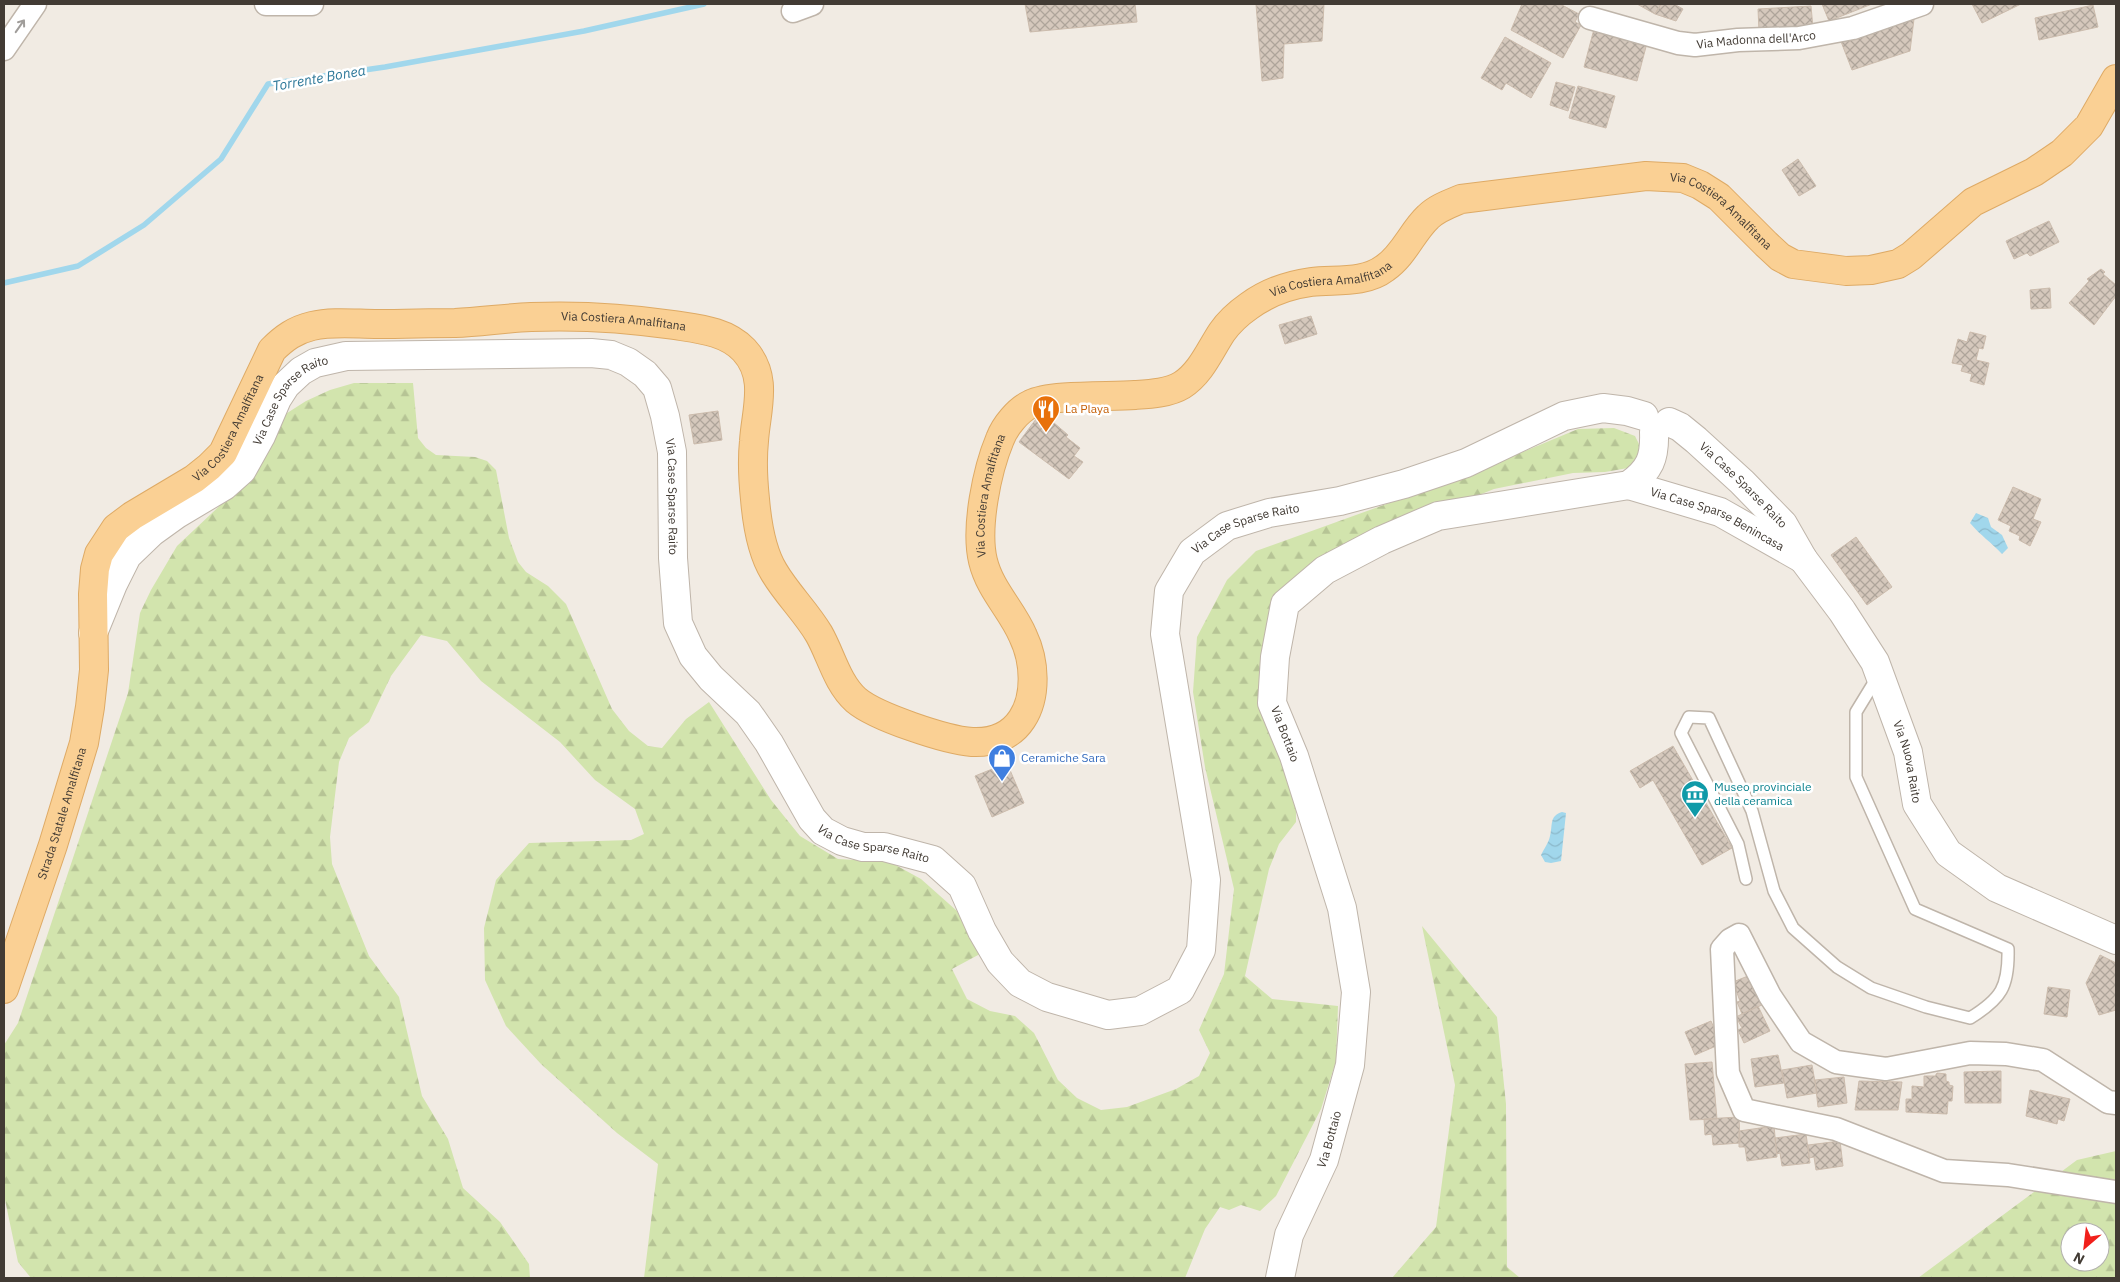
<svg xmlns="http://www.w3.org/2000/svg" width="2120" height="1282" viewBox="0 0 2120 1282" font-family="'IBM Plex Sans',sans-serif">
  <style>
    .forest { fill: url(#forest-firs); fill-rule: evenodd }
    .water { fill: url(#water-waves) }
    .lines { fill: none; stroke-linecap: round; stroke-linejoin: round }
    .stream { stroke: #a1d7ec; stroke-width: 5.5 }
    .building { fill: url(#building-cross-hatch); stroke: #ccbcad }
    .service-casing { stroke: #bfb5aa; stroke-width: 14 }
    .minor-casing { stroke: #bfb5aa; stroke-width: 25 }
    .tertiary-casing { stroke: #bfb5aa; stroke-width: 30 }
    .primary-casing { stroke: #deaa65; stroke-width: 30 }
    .service { stroke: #fff; stroke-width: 11 }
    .minor { stroke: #fff; stroke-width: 22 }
    .tertiary { stroke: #fff; stroke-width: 28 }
    .primary { stroke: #fad094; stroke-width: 28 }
    .oneway { stroke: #a09d9a }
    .labels { text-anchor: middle; stroke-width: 5; stroke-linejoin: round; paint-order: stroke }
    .street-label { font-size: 12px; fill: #423b34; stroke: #fff }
    .food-label { font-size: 12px; fill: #c56008; stroke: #fff; text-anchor: start }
    .shop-label { font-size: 12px; fill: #366cbe; stroke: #fff; text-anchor: start }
    .culture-label { font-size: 12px; fill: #0d838f; stroke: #fff; text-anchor: start }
    .water-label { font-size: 14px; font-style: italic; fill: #2f799a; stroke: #fff }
  </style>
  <defs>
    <pattern id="forest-firs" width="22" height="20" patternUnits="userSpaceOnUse" patternTransform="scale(1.25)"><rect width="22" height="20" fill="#d2e4ad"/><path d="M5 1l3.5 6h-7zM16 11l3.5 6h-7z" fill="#b6c495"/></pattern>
    <pattern id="water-waves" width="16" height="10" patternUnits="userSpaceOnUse" patternTransform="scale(1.25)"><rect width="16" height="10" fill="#a1d7ec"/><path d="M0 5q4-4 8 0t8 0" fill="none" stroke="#8cb9cb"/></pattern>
    <pattern id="building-cross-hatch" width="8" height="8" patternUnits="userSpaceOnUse" patternTransform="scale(1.25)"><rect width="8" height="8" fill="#d5c8bc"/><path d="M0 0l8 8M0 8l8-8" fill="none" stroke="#aea49a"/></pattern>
  </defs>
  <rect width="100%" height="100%" fill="#f1ebe3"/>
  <path class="forest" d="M354 383H413L418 438 426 448 436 455 475 457 487 461 496 470 509 538 518 562 526 572 548 586 566 604 612 709 629 731 648 746 662 748 686 719 709 702 771 800 800 836 838 859 890 862 921 879 957 911 980 954 952 969 967 999 990 1011 1015 1016 1034 1033 1058 1080 1077 1098 1101 1110 1127 1107 1176 1089 1199 1076 1210 1053 1199 1030 1224 974 1234 889 1205 767 1193 692 1197 637 1227 580 1256 551 1467 475 1578 429 1614 428 1635 436 1640 446 1637 459 1628 468 1605 472 1573 473 1494 489 1424 517 1273 616 1261 652 1273 729 1296 796V822L1279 844 1269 869 1245 976 1272 999 1338 1006 1336 1061 1321 1109 1276 1196 1260 1211 1241 1205 1229 1210 1220 1207 1205 1229 1185 1278H644L658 1164 617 1133 541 1064 506 1026 485 980 484 928 496 880 529 843 631 840 644 834 635 809 595 780 560 742 481 681 447 641 421 635 391 676 369 722 349 738 339 762 330 837 332 864 369 956 399 997 422 1096 448 1139 463 1188 500 1222 529 1264 530 1278H31L18 1262 4 1195V1045L18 1023 128 693 140 613 151 590 177 546 246 481 284 415 306 401 330 390Z
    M1422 926 1497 1017 1506 1104 1507 1267 1520 1278H1392L1436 1227 1455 1085Z
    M2116 1151V1278H1918L2077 1160ZM2070 1232H2100V1262H2070Z"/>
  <path class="water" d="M1976 513 1988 518 1991 527 2002 535 2008 548 2002 554C1991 542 1981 536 1970 523Z
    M1562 812 1566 813 1561 861 1551 863 1545 862 1541 855C1544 849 1549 842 1550 836 1553 825 1549 816 1562 812Z"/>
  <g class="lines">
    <path class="stream" d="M4 283 78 266 144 225 221 159 268 84 385 67 584 31 704 4"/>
  </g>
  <path class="building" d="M1025 4H1135L1137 22 1030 32Z
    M1256 4H1324L1322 41 1284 44 1283 78 1262 81Z
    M1522 4H1560L1579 14 1575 22 1581 25 1563 58 1511 30Z
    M1637 4H1661L1655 14Z
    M1661 4H1674L1683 9 1676 21 1655 14Z
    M1822 4H1872L1829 21Z
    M1972 4H2021L1982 23Z
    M2093 5 2098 27 2039 40 2035 18Z
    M1811 6 1813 28 1759 31 1758 9Z
    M1915 11 1910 51 1852 70 1840 39Z
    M1594 29 1647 43 1637 81 1584 67Z
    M1505 37 1551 63 1531 98 1506 83 1502 90 1481 78Z
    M1556 82 1575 87 1568 111 1550 105Z
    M1578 86 1615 96 1606 128 1569 118Z
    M1798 159 1816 186 1799 196 1782 170Z
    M2049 221 2059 242 2030 256 2027 253 2014 259 2006 241Z
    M2101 269 2105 272 2103 274 2116 285V296L2094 325 2069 303 2089 281 2087 279Z
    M2050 288 2051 308 2031 309 2030 290Z
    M1311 316 1317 334 1285 344 1279 325Z
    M1970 332 1986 336 1983 349 1979 348 1976 360 1989 363 1984 385 1970 381 1972 374 1961 371 1963 365 1952 363 1958 339 1967 342Z
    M718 411 722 440 694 444 689 415Z
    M1050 411 1055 420 1053 422 1068 435 1066 437 1080 448 1074 456 1083 462 1069 479 1019 442 1039 415Z
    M2013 487 2041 499 2033 519 2041 522 2030 546 2019 540 2020 536 2009 531 2011 526 1998 520Z
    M1856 537 1892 587 1867 605 1831 555Z
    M1673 746 1732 848 1702 865 1653 780 1640 788 1630 771Z
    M1007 763 1024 803 992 817 975 776Z
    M2100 955 2116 963V1010L2099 1015 2086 983Z
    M1753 974 1764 1004 1742 1014 1737 1002 1740 1001 1733 982Z
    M2048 987 2070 990 2067 1017 2044 1014Z
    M1758 1006 1770 1031 1744 1043 1738 1030 1742 1028 1736 1017Z
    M1711 1021 1721 1044 1695 1055 1685 1032Z
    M1778 1055 1784 1083 1755 1087 1751 1059Z
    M1712 1062 1717 1119 1690 1120 1685 1064Z
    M1812 1065 1817 1093 1787 1098 1782 1070Z
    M2001 1071V1103H1965L1964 1072Z
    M1937 1073 1946 1074V1081L1949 1082V1085L1953 1086 1952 1101H1948L1947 1114 1906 1112V1099H1912V1086L1924 1087V1076H1935Z
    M1844 1077 1847 1103 1818 1107 1815 1080Z
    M1859 1081 1902 1082 1898 1110H1855Z
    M2030 1090 2070 1099 2064 1121 2058 1119 2057 1124 2026 1116Z
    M1739 1117 1740 1143 1713 1145 1712 1134 1705 1135 1704 1119Z
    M1774 1126 1777 1157 1747 1161 1745 1147H1739V1131Z
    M1806 1134 1810 1163 1782 1166 1780 1153 1777 1154 1775 1138Z
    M1840 1141 1843 1166 1816 1170 1814 1157 1809 1158 1808 1145Z"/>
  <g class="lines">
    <g class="service-casing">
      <path id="service" d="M1746 879 1738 844 1681 733 1689 717 1709 718 1752 811 1774 891 1793 928 1837 967 1871 988 1926 1007 1970 1018C2001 999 2009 987 2008 949L1915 909 1856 777V712L1878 676"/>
    </g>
    <g class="minor-casing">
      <g id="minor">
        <path d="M266 4H312"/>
        <path d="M793 11 812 4"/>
        <path id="s1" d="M1590 18 1678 43 1695 45 1738 40 1799 38 1853 28 1922 4"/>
        <path d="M4 49 35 4"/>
        <path d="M2116 1103 2108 1102 2043 1060 2006 1054 1970 1053 1886 1069 1836 1062 1801 1042 1770 996 1739 935 1730 940 1722 949 1728 1073 1744 1110 1836 1129 1944 1171 2008 1175 2116 1192"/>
      </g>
    </g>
    <g class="tertiary-casing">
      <g id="tertiary">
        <path id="s2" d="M1669 422 1680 427 1696 440 1742 482 1783 524 1803 559 1842 611 1875 662 1908 752 1917 804 1948 853 1997 888 2116 940"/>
        <path id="s3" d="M1629 485 1720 512 1803 559"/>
        <path id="s4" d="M93 633 113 584 127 556 152 532 177 514 224 486 242 470 261 436 277 399 286 385 301 371 315 363 346 356 591 353 611 355 628 362 645 374 657 388 665 416 672 452 673 558 678 623 693 656 711 678 748 713 769 743 812 819 823 831 842 841 863 847H884L933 860 962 886 982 931 1000 962 1020 983 1047 997 1108 1015 1140 1011 1180 990 1201 950 1206 880 1165 634 1169 591 1192 552 1227 526 1269 513 1340 501 1404 484 1466 463 1564 416 1603 408 1627 411 1644 416"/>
        <path id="s5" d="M1280 1278 1289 1235 1324 1160 1350 1065 1356 992 1342 908 1294 756 1272 703 1275 657 1285 604 1325 570 1382 540 1438 516 1629 485C1650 470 1655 458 1654 432"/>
      </g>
    </g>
    <g class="primary-casing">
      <g id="primary">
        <path id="s6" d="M4 989 53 845 84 743 90 707 94 670 93 594 95 569 99 554 116 528 132 516 194 479 209 467 223 453 272 350C284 338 295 330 312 326 333 321 356 324 378 324 404 324 430 323 455 323 480 322 506 318 531 317 579 315 626 318 674 325 699 329 726 331 744 350 769 377 756 410 754 441 752 460 753 480 755 499 757 523 761 551 774 572 787 594 806 612 819 634 831 655 837 683 856 700 876 717 946 740 972 742 992 743 1011 736 1022 719 1037 696 1035 661 1023 636 1012 610 990 590 983 561 975 528 987 470 1000 439 1005 426 1018 410 1031 404 1051 394 1110 397 1135 395 1150 394 1169 393 1182 385 1201 373 1210 350 1222 332 1229 322 1239 313 1249 306 1267 293 1289 285 1311 282 1335 279 1364 284 1385 268 1404 255 1412 232 1428 217 1437 208 1449 204 1461 199L1646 176 1683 178 1700 185 1719 197 1766 244 1780 257 1793 264 1846 271 1871 270 1898 264 1911 256 1973 202 2034 172 2062 153 2089 126 2116 79"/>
      </g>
    </g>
    <use href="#service" class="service"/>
    <use href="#minor" class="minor"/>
    <use href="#tertiary" class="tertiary"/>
    <use href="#primary" class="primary"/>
  </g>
  <defs><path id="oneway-shaft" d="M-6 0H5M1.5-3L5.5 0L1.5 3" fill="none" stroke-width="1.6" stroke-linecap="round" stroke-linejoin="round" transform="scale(1.25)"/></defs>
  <use class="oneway" href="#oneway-shaft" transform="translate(20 26) rotate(-55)"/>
  <defs>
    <g id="restaurant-pin" transform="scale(1.4375)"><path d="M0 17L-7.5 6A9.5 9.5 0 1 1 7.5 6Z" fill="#e8710a" stroke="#fff"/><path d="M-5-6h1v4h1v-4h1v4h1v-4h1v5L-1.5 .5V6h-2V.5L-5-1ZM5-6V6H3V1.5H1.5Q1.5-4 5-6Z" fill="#fff"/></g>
    <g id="shop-pin" transform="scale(1.4375)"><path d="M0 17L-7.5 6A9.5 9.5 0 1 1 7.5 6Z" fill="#3f7fe0" stroke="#fff"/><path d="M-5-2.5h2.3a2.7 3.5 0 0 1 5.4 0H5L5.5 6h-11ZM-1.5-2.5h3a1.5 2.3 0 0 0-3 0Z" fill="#fff"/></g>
    <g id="museum-pin" transform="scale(1.4375)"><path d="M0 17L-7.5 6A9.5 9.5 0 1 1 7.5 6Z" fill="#0f9aa8" stroke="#fff"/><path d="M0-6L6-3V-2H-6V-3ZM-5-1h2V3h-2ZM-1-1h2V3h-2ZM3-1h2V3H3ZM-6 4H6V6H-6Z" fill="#fff"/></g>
  </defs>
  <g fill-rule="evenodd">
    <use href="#restaurant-pin" x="1046" y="409"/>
    <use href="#shop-pin" x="1002" y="758"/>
    <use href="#museum-pin" x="1695" y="794"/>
  </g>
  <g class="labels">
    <g class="street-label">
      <text dy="4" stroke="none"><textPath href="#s1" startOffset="170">Via Madonna dell'Arco</textPath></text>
      <text dy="4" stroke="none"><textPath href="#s6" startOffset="2899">Via Costiera Amalfitana</textPath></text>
      <text dy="4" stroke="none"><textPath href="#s6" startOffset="2465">Via Costiera Amalfitana</textPath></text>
      <text dy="4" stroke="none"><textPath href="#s6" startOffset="1085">Via Costiera Amalfitana</textPath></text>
      <text dy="4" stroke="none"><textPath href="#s4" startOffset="316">Via Case Sparse Raito</textPath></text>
      <text dy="4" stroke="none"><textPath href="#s6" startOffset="635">Via Costiera Amalfitana</textPath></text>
      <text dy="4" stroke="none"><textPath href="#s2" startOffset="98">Via Case Sparse Raito</textPath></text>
      <text dy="4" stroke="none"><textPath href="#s6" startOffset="2014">Via Costiera Amalfitana</textPath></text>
      <text dy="4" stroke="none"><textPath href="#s4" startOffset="826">Via Case Sparse Raito</textPath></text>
      <text dy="4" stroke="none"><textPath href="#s3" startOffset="95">Via Case Sparse Benincasa</textPath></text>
      <text dy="4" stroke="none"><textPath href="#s4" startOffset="2161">Via Case Sparse Raito</textPath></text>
      <text transform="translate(1285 734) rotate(69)" y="4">Via Bottaio</text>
      <text dy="4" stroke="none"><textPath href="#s2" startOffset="425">Via Nuova Raito</textPath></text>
      <text dy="4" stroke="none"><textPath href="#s6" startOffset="185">Strada Statale Amalfitana</textPath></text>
      <text dy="4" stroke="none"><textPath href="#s4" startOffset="1261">Via Case Sparse Raito</textPath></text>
      <text dy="4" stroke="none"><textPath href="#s5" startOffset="148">Via Bottaio</textPath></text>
    </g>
    <g class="food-label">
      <text x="1065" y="413">La Playa</text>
    </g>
    <g class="shop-label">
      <text x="1021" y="762">Ceramiche Sara</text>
    </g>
    <g class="culture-label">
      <text x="1714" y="791">Museo provinciale<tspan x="1714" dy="14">della ceramica</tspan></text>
    </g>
    <g class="water-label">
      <text transform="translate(319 78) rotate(-10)" y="5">Torrente Bonea</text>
    </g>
  </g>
  <rect width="2120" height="1282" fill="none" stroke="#423b34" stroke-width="10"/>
  <g transform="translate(2085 1247) rotate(208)"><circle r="24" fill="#ffffff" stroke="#b3b1ae"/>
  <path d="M0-4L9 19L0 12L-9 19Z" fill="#f1201b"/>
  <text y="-8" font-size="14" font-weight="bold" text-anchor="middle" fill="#423b34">N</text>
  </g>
</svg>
